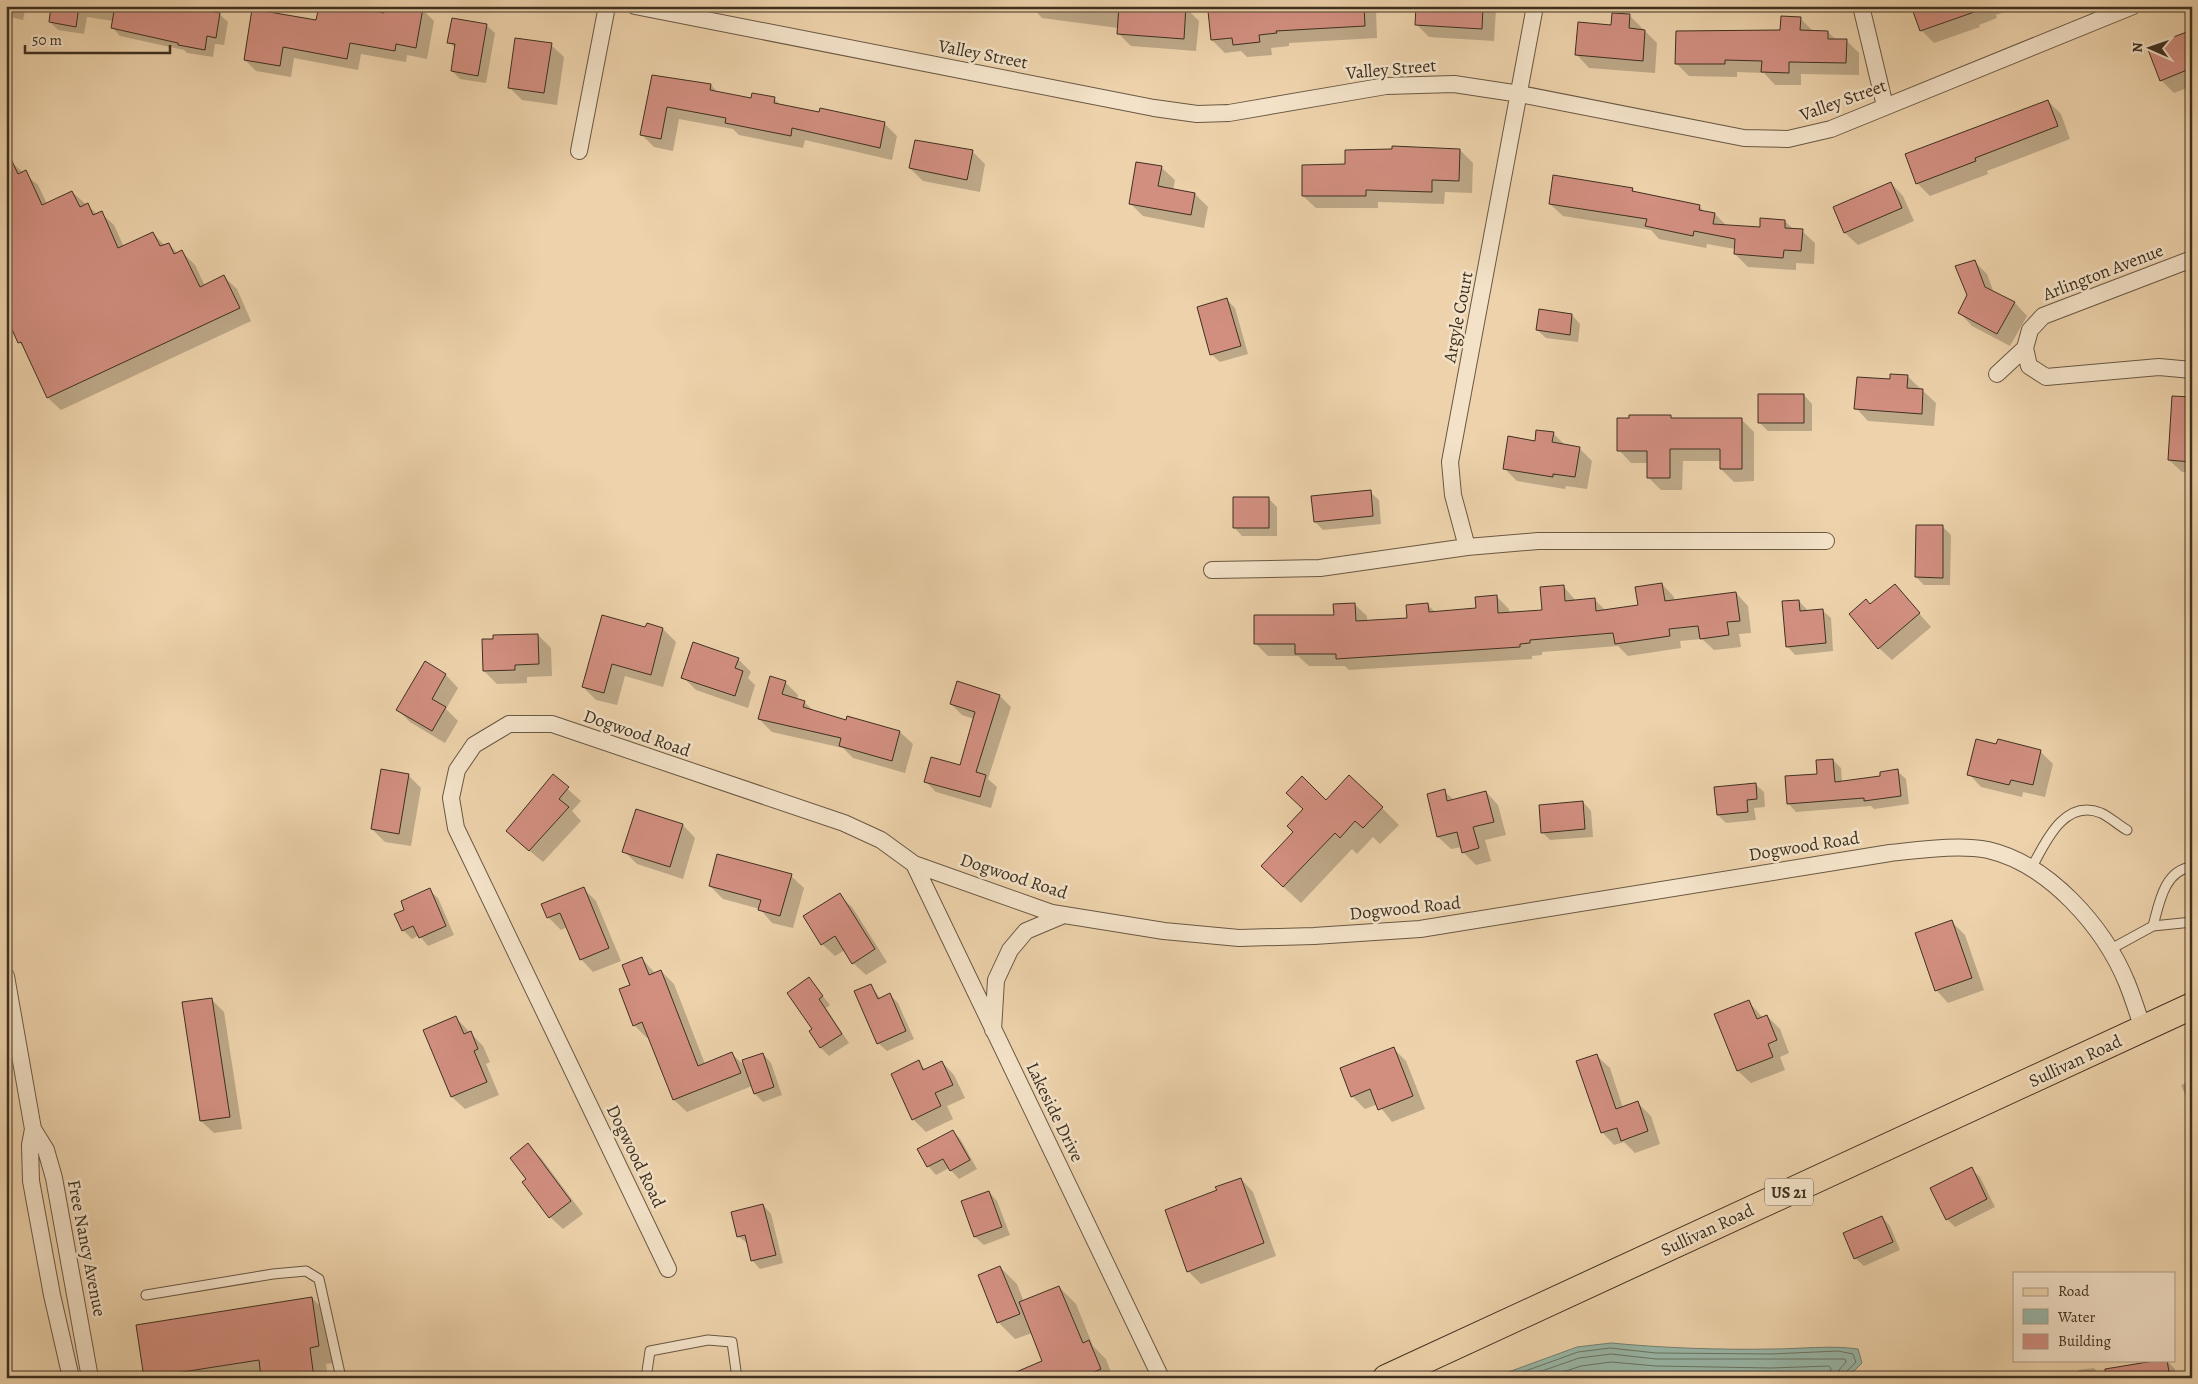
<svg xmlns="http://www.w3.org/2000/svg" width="2198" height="1384" viewBox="0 0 2198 1384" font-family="Alegreya,serif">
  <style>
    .water { fill: #99b8a9; stroke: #758272 }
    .shadow { fill: #0003 }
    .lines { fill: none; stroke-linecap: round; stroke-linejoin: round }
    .shore { stroke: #6c7464; stroke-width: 1 }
    .building { fill: #d28f80; stroke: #3e3020 }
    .lane-casing { stroke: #6a5843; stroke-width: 11 }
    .street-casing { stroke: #6a5843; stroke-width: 18 }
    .primary-casing { stroke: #3e3020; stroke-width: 28 }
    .lane { stroke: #f3e2c8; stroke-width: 9 }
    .street { stroke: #f3e2c8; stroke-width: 16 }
    .primary { stroke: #edd2ab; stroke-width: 26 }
    .labels { text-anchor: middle; stroke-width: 5; stroke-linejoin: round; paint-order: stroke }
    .shield { fill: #f3e2c8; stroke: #746552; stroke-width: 1 }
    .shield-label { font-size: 16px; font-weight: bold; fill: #3e3020 }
    .street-label { font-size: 18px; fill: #3e3020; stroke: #f3e2c8 }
  </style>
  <rect width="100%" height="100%" fill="#edd2ab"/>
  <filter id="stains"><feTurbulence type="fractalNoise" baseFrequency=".004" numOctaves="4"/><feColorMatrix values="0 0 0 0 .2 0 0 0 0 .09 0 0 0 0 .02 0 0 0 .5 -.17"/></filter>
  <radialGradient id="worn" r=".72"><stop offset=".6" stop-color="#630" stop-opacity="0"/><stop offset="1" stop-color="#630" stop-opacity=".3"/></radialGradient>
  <path class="water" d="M1611 1343C1664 1348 1719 1350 1773 1349 1801 1349 1830 1345 1858 1349L1862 1363 1847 1378H1492L1577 1347Z"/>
  <path class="shadow" d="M6 6H26L23 20 6 16Z
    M53 6H169L219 14 228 22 224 45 215 44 213 57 187 53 184 50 120 36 112 27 113 21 87 17 84 34 58 30 50 22Z
    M387 6 423 10 434 21 427 59 407 55 406 62 361 54 358 70 294 58 291 77 256 71 245 60 317 21 385 14Z
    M1031 6 1186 8 1199 21 1196 51 1131 46 1118 33V28L1042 18Z
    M1268 6H1372L1376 10 1377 38 1289 43V46L1271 48 1272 55 1247 57 1241 51 1225 53 1212 40Z
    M1417 6H1493L1496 10 1494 41 1429 37 1416 24Z
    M1913 6H2022L1996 15 1997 18 1979 25 1980 27 1934 43 1921 30Z
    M1629 15 1657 43 1655 73 1589 68 1577 55 1612 26Z
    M1800 18 1813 31 1828 32 1836 40H1846L1859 53V75L1801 74V85H1775L1764 73 1737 72V77L1689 76 1676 63 1782 31Z
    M486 25 495 33 486 83 460 79 452 71 456 49 449 42Z
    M2192 32V86L2174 93 2161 80Z
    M551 45 564 57 557 105 522 100 509 87Z
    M653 76 711 85 718 93 752 99H774L781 105 884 123 897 136 892 160 805 140 803 148 739 135 733 129 679 119 673 151 654 147 642 135Z
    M2048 101 2061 114 2070 139 1987 171 1988 174 1930 196 1917 183Z
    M1460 150 1473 163 1472 193 1445 192 1444 204 1378 202V208H1316L1303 196 1346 165Z
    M972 151 985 164 980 192 923 181 910 168Z
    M12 163 38 185 47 204 72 192 97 214 101 213 114 225 124 247 153 233 165 246 169 244 178 254 182 252 195 265 205 286 224 277 237 289 251 321 61 410 48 398 25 348 19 342Z
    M1137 163 1162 168 1175 180 1173 190 1195 194 1208 207 1204 228 1143 216 1130 203Z
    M2192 163V186L2185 166Z
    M1891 183 1903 196 1914 221 1858 245 1845 233 1835 208Z
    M1632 189 1636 193 1700 207 1705 212 1715 214 1727 226 1761 228 1785 221 1794 230 1802 231 1815 243 1814 264 1796 263V270L1748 267 1735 254V249L1707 244 1706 248 1659 239 1651 230 1563 216 1550 204Z
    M1974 261 1987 274 1994 293 2015 303 2027 316 2010 346 1972 326 1960 313 1968 295Z
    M1227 300 1235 308 1248 354 1220 362 1211 354Z
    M1572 315 1580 324 1578 342 1546 338 1537 330Z
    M1907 376 1936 403 1934 426 1868 421 1856 408Z
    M1804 395 1812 404V431H1768L1759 422Z
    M2192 399V473L2182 472 2169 460Z
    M1670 416 1673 419H1741L1754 432V481L1734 482 1721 469V461H1683L1682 490H1661L1648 477V463H1631L1619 450Z
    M1553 433 1565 445 1579 448 1592 461 1587 489 1566 486 1565 489 1517 481 1504 468 1536 442Z
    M1370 492 1379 500 1381 524 1323 530 1315 522Z
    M1269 499 1277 507V536H1242L1234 527Z
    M1943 527 1951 535 1950 585H1924L1916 577Z
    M1662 584 1674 597V601L1736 593 1748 606 1751 633 1739 634 1741 647 1714 650 1702 639 1680 641 1681 648 1628 656 1618 646 1542 652V655L1532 656V659L1349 670 1345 666H1309L1298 656H1268L1256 644 1335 616 1354 604 1367 616V622L1408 619 1427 604 1436 613 1478 609 1496 596 1509 609V614L1543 611 1563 586 1576 601 1595 600 1606 611 1639 606Z
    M1894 585 1931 627 1892 660 1879 648 1871 606Z
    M1799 601 1808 611 1822 610 1831 618 1833 651 1795 655 1787 646Z
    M647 625 663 629 676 642 663 687 625 676 617 705 596 700 583 687 646 629Z
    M538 635 551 648 552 676 527 677V683L497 684 484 671Z
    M738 659 751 672 748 678 755 685 748 708 696 690 683 677Z
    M425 663 446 675 458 688 446 709 458 721 445 743 410 722 398 710Z
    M785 682 798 695 797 700 804 702 815 712 847 721 848 717 900 732 913 744 905 773 853 758 843 748 772 732 759 719Z
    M958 683 1000 696 1011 707 988 779 997 787 991 808 936 792 925 781 960 767 974 719 962 715 951 704Z
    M2040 751 2053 764 2045 797 2023 792 2022 797 1981 787 1969 774Z
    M1833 760 1841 768 1842 782 1882 777 1897 771 1906 779 1909 804 1874 809 1871 806 1796 812 1788 803Z
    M408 775 421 788 411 846 385 842 372 829Z
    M553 776 581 801 572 811 581 821 543 862 520 843Z
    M1755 784 1764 792 1765 807 1754 808 1756 820 1726 823 1718 815Z
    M1444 791 1454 800 1486 792 1498 805 1506 835 1485 840 1491 861 1476 865 1463 852 1462 847 1451 849 1438 837 1428 795Z
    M1326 801 1382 808 1399 825 1380 844 1373 837 1357 854 1352 849 1301 903 1279 883Z
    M1583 802 1591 811 1593 837 1550 840 1542 832Z
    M636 810 683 825 695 838 683 879 637 864 624 851Z
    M791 876 804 888 793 928 772 923 760 909 723 899 710 886Z
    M583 888 596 901 621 961 593 972 581 959 567 927 561 930 548 917Z
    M429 890 438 898 454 935 428 946 419 935 412 939 403 930 406 910Z
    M839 895 852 907 887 962 866 975 853 963 845 950 835 956 822 944Z
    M1952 922 1965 935 1984 990 1948 1003 1936 990Z
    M642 959 655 973 661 971 674 984 705 1064 732 1054 746 1067 763 1054 771 1063 782 1095 763 1102 755 1094 752 1086 687 1112 674 1100 649 1037 647 1038 634 1025 632 985Z
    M809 979 830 1005 826 1008 849 1043 829 1056 821 1048 814 1030Z
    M870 985 881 999 890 995 898 1003 914 1039 887 1051 878 1043Z
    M211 999 224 1012 242 1129 214 1133 201 1121Z
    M1749 1002 1763 1018 1767 1016 1780 1029 1789 1053 1780 1057 1785 1070 1751 1083 1738 1071 1716 1015Z
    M456 1018 483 1046 490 1062 486 1064 499 1095 465 1109 452 1097 425 1031Z
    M1394 1049 1406 1061 1425 1109 1392 1122 1378 1104 1365 1109 1352 1096Z
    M1597 1056 1610 1068 1623 1108 1638 1103 1651 1116 1660 1144 1635 1153 1624 1142 1614 1145 1602 1132Z
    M918 1062 926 1070 942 1062 954 1075 965 1098 947 1106 953 1119 926 1132 913 1119Z
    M2192 1080V1110L2181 1085Z
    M953 1131 961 1140 977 1169 959 1179 949 1168 936 1175 928 1166Z
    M528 1145 541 1158 583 1214 563 1229 550 1217 528 1179Z
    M1971 1169 1980 1177 1995 1207 1955 1227 1947 1219Z
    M1241 1179 1253 1192 1276 1256 1201 1284 1188 1271 1218 1191Z
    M989 1192 997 1201 1010 1235 984 1245 975 1237 963 1202Z
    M763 1205 771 1214 783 1263 760 1269 752 1260 748 1244 738 1236Z
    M1882 1217 1890 1226 1900 1250 1864 1266 1855 1258Z
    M1000 1267 1017 1284 1024 1302 1059 1287 1076 1304 1093 1346 1106 1359 1113 1378H1033L1044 1361 1032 1333 1015 1339 998 1322Z
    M312 1298 329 1315 336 1363 326 1364 328 1378H145Z
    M2166 1360 2175 1369 2176 1378H2133Z
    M2094 1368 2103 1378H2079L2078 1370Z"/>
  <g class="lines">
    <path class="shore" d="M1506 1378 1578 1352 1610 1348 1656 1353 1771 1354 1838 1351 1853 1354 1856 1362 1845 1373 1844 1378
      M1522 1378 1579 1358 1611 1354 1656 1359H1845L1846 1362 1839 1370 1838 1378
      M1545 1378 1581 1366 1611 1362 1656 1366 1771 1368 1829 1366 1831 1368 1830 1378"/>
  </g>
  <path class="building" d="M51 6H79L76 27 49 22Z
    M115 6H182L220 13 216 38 207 36 205 50 178 45V43L111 28Z
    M319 6H349L384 13 385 6 423 8 416 48 396 44 395 51 350 43 347 59 283 47 280 66 244 60 252 9 316 20Z
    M1119 6H1186L1184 39 1117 34Z
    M1256 6H1364L1365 26 1276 31 1277 33 1259 35 1260 42 1233 45 1232 38 1211 40 1208 11Z
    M1416 6H1483L1482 29 1415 25Z
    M1911 6H1983V9L1920 31Z
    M1612 13 1630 14 1629 28 1645 30 1643 61 1575 55 1578 22 1611 25Z
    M1781 16 1801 17 1800 30 1828 31V39H1847L1846 63 1789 62V73L1761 72 1762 61 1725 60V64H1675L1676 31 1780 30Z
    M452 18 487 24 478 76 451 71 455 44 447 43Z
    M2192 30V68L2160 81 2147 47Z
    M515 38 552 43 544 93 508 88Z
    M652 75 711 84 710 90 751 98 752 93 775 97 774 103 819 112 820 108 885 122 880 148 792 128 791 136 725 123 726 118 667 107 661 139 640 135Z
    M2048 100 2058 126 1975 158 1976 161 1916 184 1905 154Z
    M915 140 973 150 967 180 909 168Z
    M1392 146 1460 149 1459 181 1432 180V192L1366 190V196H1302V165L1345 164V150L1392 149Z
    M6 148 18 174 26 170 42 205 72 191 80 207 88 203 93 215 102 211 118 248 153 232 160 246 169 243 174 254 182 250 200 287 224 275 240 308 47 398 21 342 18 343 6 316Z
    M1136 162 1162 166 1158 186 1195 193 1191 215 1129 204Z
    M1553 175 1633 188 1632 191 1700 205 1699 210 1715 213 1713 224 1760 227V218L1785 220V228L1803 229 1801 251 1784 250 1783 258 1734 254 1735 239 1694 231 1693 236 1645 226 1647 219 1549 204Z
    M1891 182 1902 208 1844 233 1833 207Z
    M1975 260 1985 287 2015 302 1997 334 1958 313 1967 295 1955 266Z
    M1227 298 1241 346 1210 355 1197 307Z
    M1539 309 1572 314 1570 335 1536 330Z
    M1890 374 1908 375 1907 388 1923 389 1922 414 1854 409 1857 377 1890 379Z
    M1758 394H1804V423H1758Z
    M2172 396 2192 397V462L2168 460Z
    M1629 415H1671V418H1742V469H1720V449H1670V478H1647V451H1617V418H1629Z
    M1536 430 1554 432 1552 442 1580 447 1575 477 1553 474V477L1503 469 1508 436 1535 441Z
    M1371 490 1373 516 1314 522 1311 496Z
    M1233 497H1269V528H1233Z
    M1916 525H1943V578L1915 577Z
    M1662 583 1665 601 1736 592 1740 621 1727 622 1729 635 1700 639 1698 626 1669 629 1670 636 1615 644 1613 633 1530 640V643L1520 644V647L1336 659V654H1295V644H1254V615H1334L1333 604 1355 603 1356 621 1407 618 1406 605 1428 603 1429 612 1476 608 1475 597 1497 595 1498 613 1542 610 1540 587 1564 585 1565 601 1595 598 1596 611 1638 605 1635 587Z
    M1895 584 1920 613 1878 649 1849 614 1866 599 1870 604Z
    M1799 600 1800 611 1823 609 1826 643 1786 647 1782 601Z
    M602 615 645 627 647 623 663 628 651 675 612 664 604 693 582 687Z
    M538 634 539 664 515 665V670L483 671 482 639H493V635Z
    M693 642 739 658 735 668 743 671 735 696 681 678Z
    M425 661 446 674 432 699 446 707 432 731 396 710Z
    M770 676 786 681 782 694 805 701 803 707 846 720 847 716 900 731 892 761 839 746 841 738 758 719Z
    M957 681 1000 695 976 772 986 775 980 797 924 782 931 757 960 765 975 712 950 704Z
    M1976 739 1996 744 1998 739 2041 750 2033 785 2011 780 2009 785 1967 775Z
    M1833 759 1835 782 1880 776V772L1898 769 1901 796 1864 801V798L1787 804 1785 776 1817 774 1816 760Z
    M381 769 409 774 399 834 371 829Z
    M553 774 569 787 559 799 569 807 529 851 506 831Z
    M1349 775 1383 807 1363 828 1355 821 1340 838 1335 833 1283 887 1261 866 1293 832 1287 826 1303 809 1286 793 1302 776 1326 800Z
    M1756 783 1757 799 1747 800 1748 812 1717 815 1714 787Z
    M1445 789 1447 801 1486 791 1494 822 1473 827 1479 848 1462 853 1457 832 1437 837 1427 794Z
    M1583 801 1585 829 1541 833 1539 805Z
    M636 809 683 824 670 867 622 852Z
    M717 854 792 874 780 916 758 910 761 900 709 886Z
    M584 887 609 948 580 960 560 913 547 918 541 904Z
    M430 888 446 926 419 938 413 926 402 931 394 914 404 910 401 901Z
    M840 893 875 949 852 964 835 936 821 945 803 916Z
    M1952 920 1972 978 1935 991 1915 933Z
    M642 957 649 975 661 970 698 1066 732 1052 741 1073 673 1100 642 1022 633 1026 619 989 630 985 622 965Z
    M809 977 823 996 819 999 842 1034 820 1048 809 1031 812 1029 787 993Z
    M871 984 878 999 890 993 906 1031 877 1044 854 991Z
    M212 998 230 1117 200 1121 182 1002Z
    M1749 1000 1757 1019 1767 1015 1777 1040 1768 1044 1773 1057 1737 1071 1714 1014Z
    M456 1016 464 1034 471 1031 478 1049 474 1051 487 1082 451 1097 423 1030Z
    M1394 1047 1413 1096 1378 1110 1370 1089 1351 1097 1340 1068Z
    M763 1053 774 1087 754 1094 742 1060Z
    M1597 1054 1616 1109 1638 1101 1648 1131 1621 1141 1617 1128 1601 1133 1576 1061Z
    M919 1060 923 1070 942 1061 953 1085 935 1093 941 1106 912 1120 891 1074Z
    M953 1130 970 1160 950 1171 943 1159 927 1167 917 1149Z
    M528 1143 571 1201 549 1218 522 1182 526 1179 510 1158Z
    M1972 1167 1987 1199 1946 1220 1930 1188Z
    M1241 1178 1264 1243 1187 1272 1165 1210 1217 1190 1215 1187Z
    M989 1191 1002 1227 974 1237 961 1201Z
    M763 1204 776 1255 751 1261 745 1235 737 1237 731 1212Z
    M1882 1216 1893 1242 1854 1259 1843 1233Z
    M1000 1266 1020 1314 997 1323 978 1275Z
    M1059 1286 1083 1343 1089 1340 1101 1369 1080 1378H1002L1042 1361 1019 1302Z
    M312 1297 319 1346 310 1348 314 1378H261L259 1360 144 1378 136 1325Z
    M2160 1360H2167L2170 1378H2105V1369Z"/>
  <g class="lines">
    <g class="lane-casing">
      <path id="lane" d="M2032 867C2045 843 2064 798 2101 813 2110 817 2118 825 2127 830
        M2153 926C2159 904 2164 870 2192 867
        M2109 950 2153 926 2192 922
        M146 1295 273 1274 306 1271 319 1279 341 1378
        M646 1378 650 1351 708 1340 732 1342 737 1378"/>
    </g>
    <g class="street-casing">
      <path id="street" d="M635 6 1154 108 1197 114 1229 113 1386 86 1454 84 1520 94 1744 138 1788 139 1831 129 2133 6
        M1861 6 1885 106
        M579 151 607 6
        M2025 348 2029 366 2046 377 2159 367 2192 370
        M1997 374 2025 348 2030 330 2043 316 2192 259
        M1467 547 1453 495 1450 462 1535 6
        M1212 570 1320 568 1467 547 1538 541H1826
        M914 864 1161 1378
        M6 976 33 1129 46 1150 54 1178 90 1378
        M993 1030 996 980 1010 950 1026 931 1064 915
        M33 1129 30 1145 31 1181 52 1295 71 1378
        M668 1269 456 828 451 798 457 770 474 745 509 724H552L844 823 881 840 914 864 1052 913 1164 931 1239 938 1314 936 1420 929 1890 853C1920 850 1958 844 1988 850 2049 864 2104 927 2127 983 2133 998 2138 1014 2143 1029"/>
    </g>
    <g class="primary-casing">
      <path id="primary" d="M1386 1378 2192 1006"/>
    </g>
    <use href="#lane" class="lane"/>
    <use href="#street" class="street"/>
    <use href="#primary" class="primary"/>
  </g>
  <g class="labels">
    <rect class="shield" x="1765" y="1178.5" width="48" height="27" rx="4"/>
    <g class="shield-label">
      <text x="1789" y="1198">US 21</text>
    </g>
    <g class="street-label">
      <text transform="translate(983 54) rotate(11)" y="6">Valley Street</text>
      <text transform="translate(1391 69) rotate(-5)" y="6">Valley Street</text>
      <text transform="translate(1843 100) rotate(-20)" y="6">Valley Street</text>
      <text transform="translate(2103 272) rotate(-21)" y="6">Arlington Avenue</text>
      <text transform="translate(1458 317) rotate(-79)" y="6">Argyle Court</text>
      <text transform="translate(637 733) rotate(19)" y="6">Dogwood Road</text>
      <text transform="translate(1804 846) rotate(-9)" y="6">Dogwood Road</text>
      <text transform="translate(1014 876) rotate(18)" y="6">Dogwood Road</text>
      <text transform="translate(1405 908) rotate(-6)" y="6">Dogwood Road</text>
      <text transform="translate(2075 1061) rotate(-25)" y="6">Sullivan Road</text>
      <text transform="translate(1055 1112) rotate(64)" y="6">Lakeside Drive</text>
      <text transform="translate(636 1156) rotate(64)" y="6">Dogwood Road</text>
      <text transform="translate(1707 1230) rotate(-25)" y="6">Sullivan Road</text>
      <text transform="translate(87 1248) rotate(79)" y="6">Free Nancy Avenue</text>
    </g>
  </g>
  <rect width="2198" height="1384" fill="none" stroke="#edd2ab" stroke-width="25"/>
  <rect x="8" y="8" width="2183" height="1369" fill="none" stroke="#3e3020" stroke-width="2.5"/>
  <rect x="12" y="12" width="2173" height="1359" fill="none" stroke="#3e3020"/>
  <rect x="2013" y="1272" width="162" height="90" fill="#f3e2c8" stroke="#ab9b85"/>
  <rect x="2023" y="1288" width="25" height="8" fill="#edd2ab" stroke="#ab9b85"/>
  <text x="2058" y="1296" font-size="15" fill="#3e3020">Road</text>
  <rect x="2023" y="1309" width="25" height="15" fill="#99b8a9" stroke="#ab9b85"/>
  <text x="2058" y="1322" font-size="15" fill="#3e3020">Water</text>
  <rect x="2023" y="1334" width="25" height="15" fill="#d28f80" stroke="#ab9b85"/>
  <text x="2058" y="1346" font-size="15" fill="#3e3020">Building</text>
  <g transform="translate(2150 48) rotate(272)" stroke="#f3e2c8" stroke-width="4" paint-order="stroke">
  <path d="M0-4L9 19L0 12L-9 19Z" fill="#3e3020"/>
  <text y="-8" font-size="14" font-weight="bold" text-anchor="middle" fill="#3e3020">N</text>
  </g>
  <path d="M25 45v8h145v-8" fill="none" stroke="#3e3020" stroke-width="2.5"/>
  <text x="32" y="45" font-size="15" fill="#3e3020" stroke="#f3e2c8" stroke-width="4" paint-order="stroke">50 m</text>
  <rect width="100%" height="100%" filter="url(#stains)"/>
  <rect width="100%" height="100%" fill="url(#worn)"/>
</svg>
